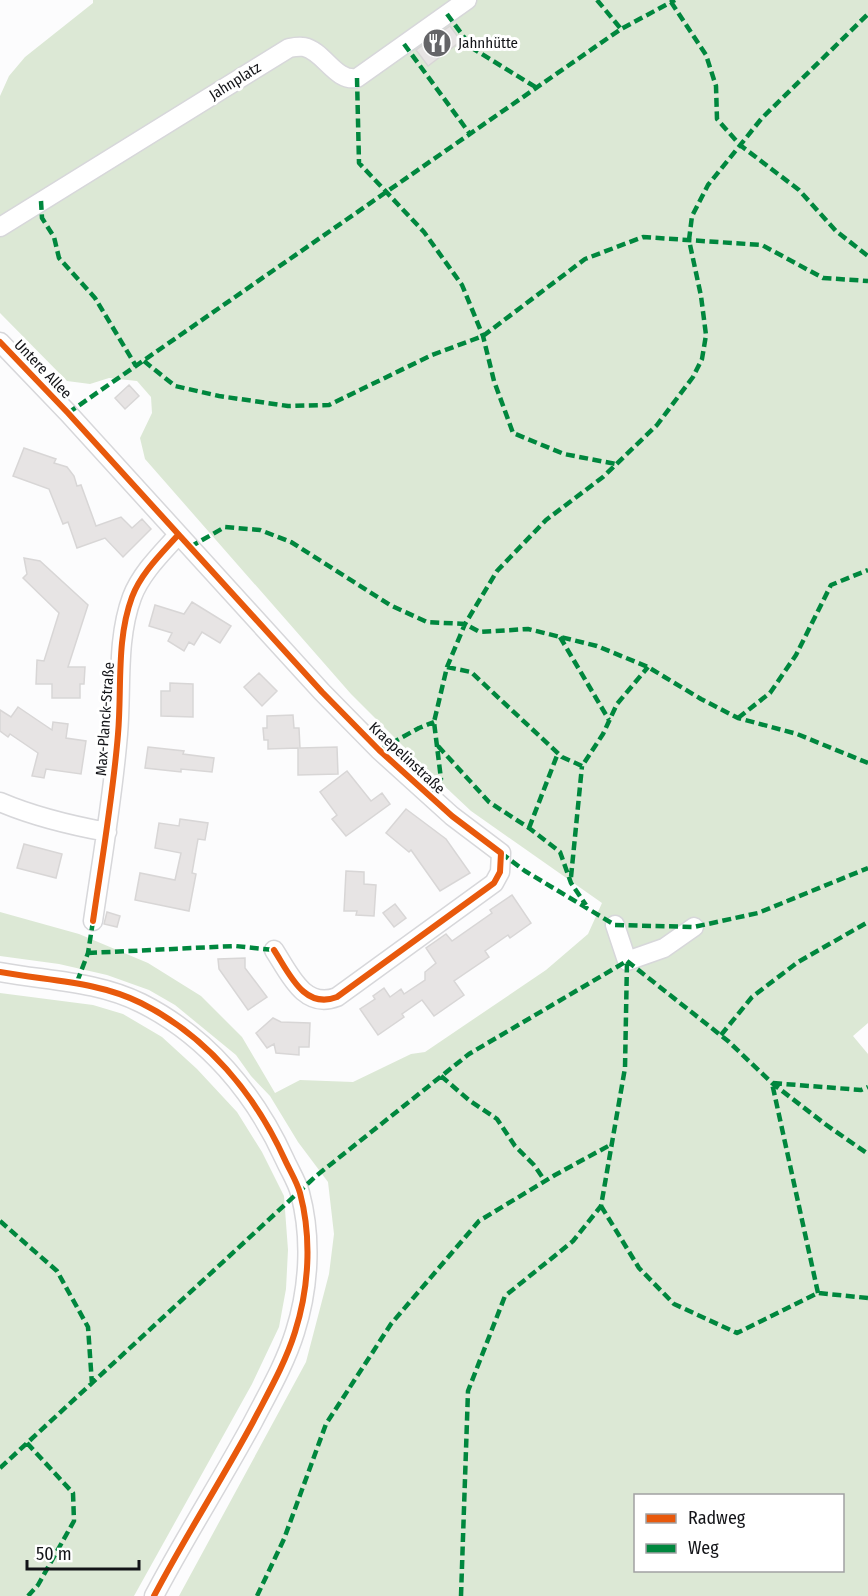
<svg xmlns="http://www.w3.org/2000/svg" width="868" height="1596" viewBox="0 0 868 1596" font-family="'Fira Sans Condensed',sans-serif">
  <style>
    .green { fill: #dce8d5; fill-rule: evenodd }
    .building { fill: #e7e4e4; stroke: #d8d6d6; stroke-width: 1.5 }
    .lines { fill: none; stroke-linecap: round; stroke-linejoin: round }
    .minor-casing { stroke: #d7d7da; stroke-width: 21 }
    .minor { stroke: #fff; stroke-width: 18 }
    .quiet { stroke: #00873e; stroke-width: 4.5; stroke-dasharray: 9 4.5; stroke-linecap: butt }
    .cycleway-casing { stroke: #fff; stroke-width: 10 }
    .cycleway { stroke: #e8590c; stroke-width: 6 }
    .labels { text-anchor: middle; stroke-width: 6; stroke-linejoin: round; paint-order: stroke }
    .poi-label { font-size: 15px; fill: #131418; stroke: #fff; text-anchor: start }
    .street-label { font-size: 15px; fill: #131418; stroke: #fff }
  </style>
  <rect width="100%" height="100%" fill="#fcfcfd"/>
  <path class="green" d="M93 0H868V1023L853 1036 868 1054V1596H179L306 1362 329 1274 334 1234 328 1182 298 1142 270 1096 251 1076 236 1055 175 1005 149 990 107 975 59 964 0 956V912L79 934 148 963 201 996 242 1037 275 1093 300 1080 353 1082 411 1054 425 1052 546 970 588 934 602 903 471 811 421 764 351 694 145 459 140 438 152 413 151 397 137 381 109 378 90 384 67 381 0 313V96L9 76 25 57 93 3ZM636 1496H842V1570H636Z
    M0 993 93 1005 123 1014 162 1037 197 1069 237 1112 262 1152 284 1196 288 1250 286 1289 279 1327 252 1384 134 1596H0Z"/>
  <path class="building" d="M450 26 461 41 428 66 416 50Z
    M129 385 139 396 125 409 115 398Z
    M24 448 56 459 54 463 67 467 74 476 77 486 81 485 96 526 121 517 132 528 142 519 151 529 123 557 105 538 77 548 68 522 63 524 49 489 13 476Z
    M24 558 40 561 88 605 68 667H85L84 684H80V698H52V684H36L37 660 44 661 59 613 23 578 27 574Z
    M192 602 231 626 220 643 202 632 194 645 189 642 184 651 168 641 172 633 149 626 155 605 184 614Z
    M259 673 277 691 262 706 244 687Z
    M170 683 193 684V717L161 716V691H170Z
    M18 707 52 730 53 722 68 724 66 738 86 741 81 774 46 769 44 778 32 776 38 753 10 734 8 737 0 731V710L11 717Z
    M293 715 294 728H299L300 748 337 747 338 774 298 775V748L268 749V740H264L263 728H267V716Z
    M148 747 184 751 183 754 214 758 212 772 181 769V772L145 768Z
    M347 771 371 801 382 793 390 804 346 836 332 819 337 815 320 792Z
    M406 809 446 839 470 873 440 891 411 850 409 852 386 833Z
    M180 819 208 823 205 840 198 839 192 873 196 874 189 911 135 900 140 873 175 880 181 853 155 848 159 823 179 826Z
    M24 844 62 854 56 878 17 868Z
    M346 871 364 872V884L376 885 374 916 356 915 357 911H344Z
    M512 895 531 923 510 938 508 935 485 951 489 957 454 981 464 995 434 1016 422 1000 402 1014 404 1017 378 1035 360 1009 375 999 373 996 384 988 390 997 401 989 404 994 425 980V972L436 963 426 948 446 934 452 941 492 913 490 910Z
    M395 904 406 918 394 927 383 913Z
    M107 912 120 916 117 927 104 924Z
    M245 958V968L267 997 248 1010 219 969 218 959Z
    M273 1018 281 1022 310 1023 309 1047H299V1055L276 1053 274 1044 267 1048 256 1033Z"/>
  <g class="lines">
    <g class="minor-casing">
      <path id="minor" d="M0 227 289 48C294 47 299 46 304 47 324 51 335 82 357 78L467 0
        M0 342 68 413 322 692 379 750 452 816 501 853 500 872 494 883 337 997C304 1010 289 973 274 950
        M0 802C35 817 69 825 107 832
        M93 921C102 859 113 796 118 734 122 689 116 640 132 597 141 573 162 553 178 535
        M615 925 627 961 664 948 694 927
        M0 972C48 981 97 981 141 1003 207 1036 255 1094 285 1160 290 1171 297 1182 300 1193 312 1238 309 1288 295 1332 285 1364 268 1393 253 1422 221 1481 185 1537 154 1596"/>
    </g>
    <use href="#minor" class="minor"/>
    <path class="quiet" d="M597 0 621 29
      M671 2 706 55 716 86 717 119 740 145 799 190 836 231 868 256
      M447 14 472 48 537 88
      M404 44 470 134
      M357 78 359 163 424 232 462 285 483 336 494 381 513 433 564 454 616 464
      M41 201 42 218 54 237 59 258 95 298 136 366
      M144 361 175 386 219 396 288 406 329 405 432 355 483 336 585 259 643 237 762 245 823 278 868 281
      M68 413 621 29 675 0
      M190 547 225 527 260 530 291 542 390 605 427 622 465 624 480 632 528 629 597 646 648 667 701 699 738 718 797 734 868 763
      M560 637 609 720
      M447 667 471 672 562 757 582 766 603 734 617 704 648 667
      M738 718 770 693 796 655 831 585 868 570
      M438 746 489 802 529 828 560 852 571 883 586 905
      M379 750 419 728 434 722
      M428 796 441 779 434 722 447 667 465 624 497 571 546 520 603 477 657 425 693 377 702 359 706 335 701 296 689 240 692 216 708 185 762 118 868 14
      M529 828 558 753
      M501 853 525 871 615 925 694 927 758 913 868 868
      M571 877 582 766
      M88 953 235 946 274 950
      M627 961 728 1041 772 1083 825 1124 868 1154
      M77 982 88 953 93 921
      M721 1035 752 997 798 962 868 922
      M441 1076 470 1101 497 1119 515 1146 534 1165 545 1181
      M601 1206 639 1268 674 1304 737 1333 818 1293 868 1298
      M0 1221 57 1271 88 1327 92 1384
      M818 1293 772 1083 861 1090 868 1087
      M27 1443 73 1493 74 1521 38 1585 28 1596
      M0 1468 316 1176 469 1054 627 961
      M257 1596 284 1539 326 1424 391 1324 479 1221 555 1175 612 1144
      M461 1596 468 1391 505 1296 573 1241 601 1206 625 1068 627 961"/>
    <g class="cycleway-casing">
      <path id="cycleway" d="M0 342 68 413 322 692 379 750 452 816 501 853 500 872 494 883 337 997C304 1010 289 973 274 950
        M93 921C102 859 113 796 118 734 122 689 116 640 132 597 141 573 162 553 178 535
        M0 972C48 981 97 981 141 1003 207 1036 255 1094 285 1160 290 1171 297 1182 300 1193 312 1238 309 1288 295 1332 285 1364 268 1393 253 1422 221 1481 185 1537 154 1596"/>
    </g>
    <use href="#cycleway" class="cycleway"/>
  </g>
  <defs>
    <g id="restaurant-disc" transform="scale(1.5)"><circle r="9.5" fill="#656568" stroke="#fff"/><path d="M-5-6h1v4h1v-4h1v4h1v-4h1v5L-1.5 .5V6h-2V.5L-5-1ZM5-6V6H3V1.5H1.5Q1.5-4 5-6Z" fill="#fff"/></g>
  </defs>
  <g fill-rule="evenodd">
    <use href="#restaurant-disc" x="437" y="43"/>
  </g>
  <g class="labels">
    <g class="poi-label">
      <text x="458" y="48">Jahnhütte</text>
    </g>
    <g class="street-label">
      <text transform="translate(235 81) rotate(-32)" y="5">Jahnplatz</text>
      <text transform="translate(43 369) rotate(46)" y="5">Untere Allee</text>
      <text transform="translate(105 719) rotate(-86)" y="5">Max-Planck-Straße</text>
      <text transform="translate(407 758) rotate(43)" y="5">Kraepelinstraße</text>
    </g>
  </g>
  <rect x="634" y="1494" width="210" height="78" fill="#ffffff" stroke="#a1a1a3" stroke-width="1.5"/>
  <rect x="646" y="1514" width="30" height="9" fill="#e8590c" stroke="#a1a1a3" stroke-width="1.5"/>
  <text x="688" y="1524" font-size="18" fill="#131418">Radweg</text>
  <rect x="646" y="1544" width="30" height="9" fill="#00873e" stroke="#a1a1a3" stroke-width="1.5"/>
  <text x="688" y="1554" font-size="18" fill="#131418">Weg</text>
  <path d="M27 1560v9h112v-9" fill="none" stroke="#131418" stroke-width="3"/>
  <text x="36" y="1560" font-size="18" fill="#131418" stroke="#ffffff" stroke-width="4.5" paint-order="stroke">50 m</text>
</svg>
